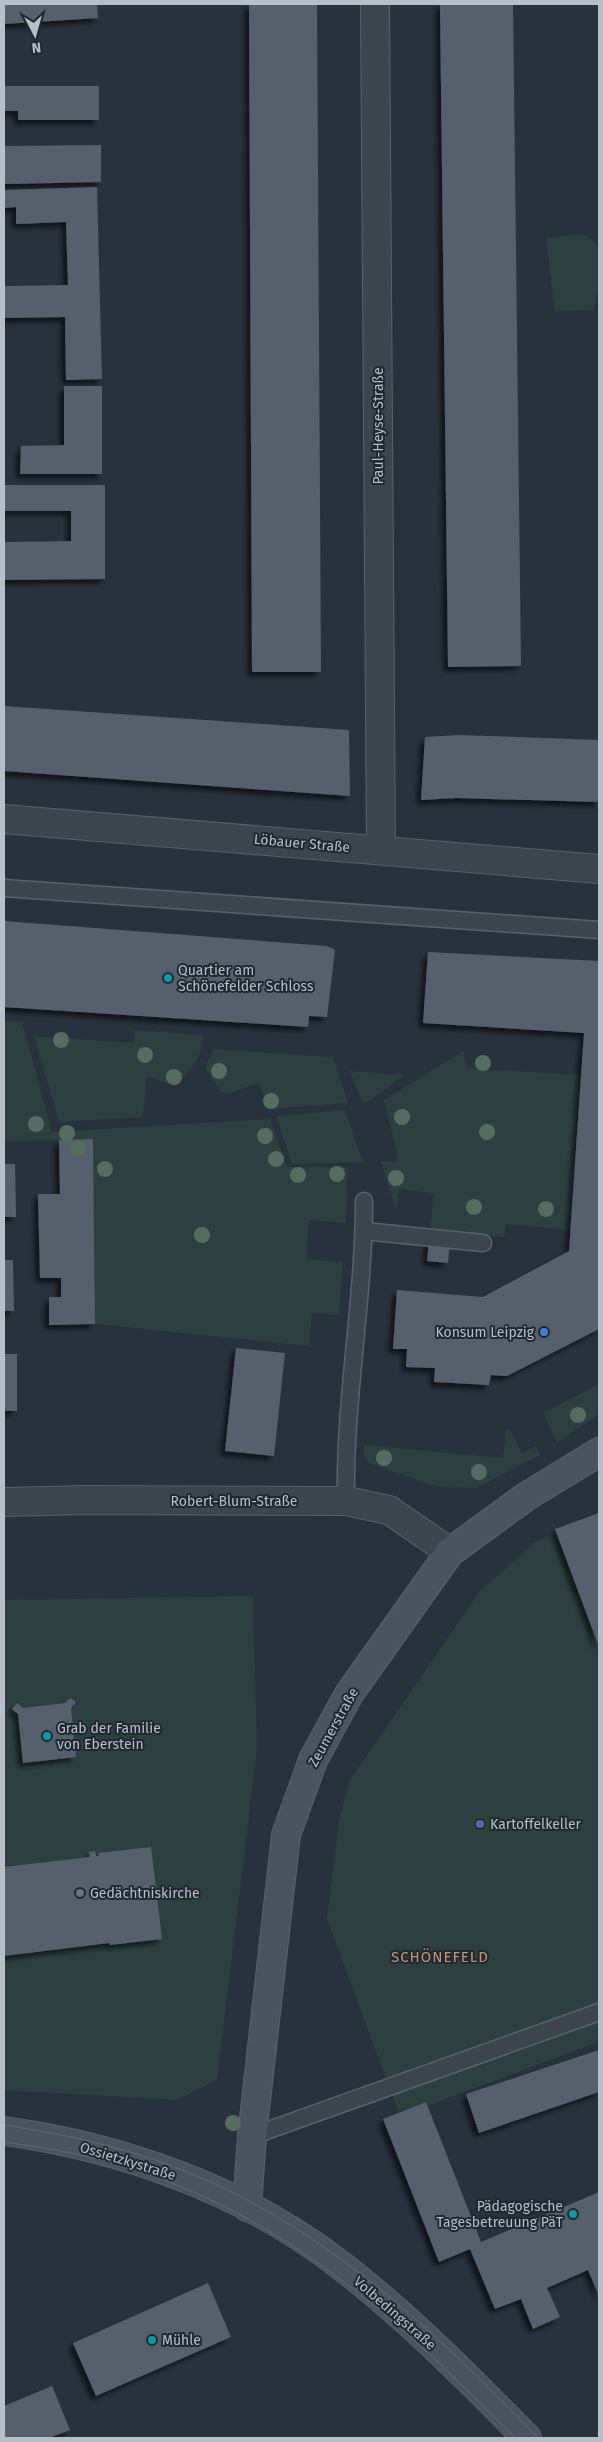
<svg xmlns="http://www.w3.org/2000/svg" width="603" height="2442" viewBox="0 0 603 2442" font-family="'Fira Sans',sans-serif">
  <style>
    .green { fill: #2d4040 }
    .building { fill: #56606c; filter: url(#shadow) }
    .lines { fill: none; stroke-linecap: round; stroke-linejoin: round }
    .service-casing { stroke: #59626b; stroke-width: 19 }
    .minor-casing { stroke: #59626b; stroke-width: 30 }
    .secondary-casing { stroke: #59626b; stroke-width: 30 }
    .service { stroke: #3c444d; stroke-width: 16 }
    .minor { stroke: #3c444d; stroke-width: 28 }
    .secondary { stroke: #4a535f; stroke-width: 28 }
    .tram { stroke: #606a75; stroke-width: 1 }
    .tree { fill: #556c61 }
    .culture-dot { fill: #0f9aa8; stroke: #202932; stroke-width: 2 }
    .shop-dot { fill: #3f7fe0; stroke: #202932; stroke-width: 2 }
    .service-dot { fill: #5c6f8a; stroke: #202932; stroke-width: 2 }
    .worship-dot { fill: #6b7280; stroke: #202932; stroke-width: 2 }
    .labels { text-anchor: middle; stroke-width: 4; stroke-linejoin: round; paint-order: stroke }
    .street-label { font-size: 14px; fill: #b8bfc8; stroke: #202932 }
    .poi-label { font-size: 14px; fill: #b8bfc8; stroke: #202932; text-anchor: start }
    .neighbourhood-label { font-size: 15px; letter-spacing: 1px; fill: #c99372; stroke: #202932 }
  </style>
  <defs>
    <filter id="shadow"><feDropShadow dx="-4.5" dy="4.5" stdDeviation="2.5" flood-color="#0009"/></filter>
  </defs>
  <rect width="100%" height="100%" fill="#28323d"/>
  <path class="green" d="M584 234C589 238 595 241 598 247 603 262 598 295 593 310L555 311 546 238Z
    M4 1021 22 1022 52 1132 270 1119 287 1167H347L346 1223 309 1220 306 1259 343 1262 339 1315 312 1313 309 1346 95 1324 93 1140 4 1141Z
    M135 1030 203 1035C202 1057 191 1072 175 1086L147 1076 143 1117 59 1122 34 1036 134 1043Z
    M214 1049 333 1057 348 1103 268 1109 259 1083 226 1094 220 1091 205 1067Z
    M463 1051 467 1068 581 1075 571 1230 506 1224 504 1237 430 1229 434 1193 399 1189 396 1210 381 1161 396 1162 398 1157 384 1100Z
    M350 1071 404 1075 366 1103 362 1102Z
    M345 1110 363 1162 292 1164 276 1116Z
    M599 1384V1414L557 1442 543 1413Z
    M506 1430H510L522 1453 536 1446 540 1455 476 1488 438 1487 368 1463 364 1454V1445L503 1458Z
    M599 1512V2042L400 2116 327 1919 339 1820 350 1780 480 1591 535 1542Z
    M253 1596 257 1748 217 2080 177 2100 4 2090V1600Z"/>
  <path class="building" d="M4 4H97L98 18 4 24Z
    M249 4H317L321 672H252Z
    M440 4H513L521 666 448 667Z
    M4 86H99V120H18V111H4Z
    M101 145V182L4 184V146Z
    M97 187 102 379 66 380 65 317 4 318V286L68 285 66 222 16 224V207L4 208V190Z
    M64 386H102V474H20L21 446 64 445Z
    M4 485H105V579L4 580V542L71 541V511H4Z
    M4 706 349 730 350 796 4 771Z
    M460 735 599 740V802L456 798 421 800 425 737Z
    M4 921 327 946 335 950 327 1017 309 1016 308 1027 4 1007Z
    M428 952 599 961V1329L507 1376 491 1375 489 1385 434 1382 435 1368 406 1367 407 1349H393L397 1290 483 1297 569 1251 584 1033 423 1023Z
    M93 1139 95 1324 49 1325V1297H61V1278H40L38 1194H60L59 1140Z
    M4 1164H15L16 1217H4Z
    M430 1229 451 1231 448 1263 427 1261Z
    M4 1260H13L14 1311H4Z
    M236 1348 285 1353 274 1456 225 1451Z
    M4 1354H17V1411H4Z
    M599 1513V1647L555 1529Z
    M70 1698 76 1702 71 1708 76 1757 23 1763 18 1714 12 1709 17 1703 23 1708 65 1703Z
    M151 1847 162 1939 110 1945 109 1943 4 1956V1867L90 1857 89 1852 95 1851 96 1856H99L98 1853Z
    M599 2050V2092L479 2133 466 2094Z
    M426 2102 481 2242 599 2192V2296L588 2270 547 2288 560 2317 533 2329 521 2299 495 2309 470 2249 439 2262 383 2119Z
    M208 2283 231 2337 96 2396 73 2343Z
    M52 2386 70 2430 49 2438H4V2406Z"/>
  <g class="lines">
    <g class="service-casing">
      <path id="service" d="M4 888 599 930
        M364 1231 483 1243
        M346 1501C344 1401 364 1301 364 1201
        M252 2136 599 2012"/>
    </g>
    <g class="minor-casing">
      <path id="minor" d="M375 4 381 849
        M4 819 599 869
        M4 1502 86 1500 346 1501 389 1510 450 1552"/>
    </g>
    <g class="secondary-casing">
      <path id="secondary" d="M4 2131C121 2147 240 2189 335 2261 405 2314 466 2376 527 2438
        M247 2207 252 2136 286 1835 313 1760 349 1694 450 1552 527 1496 599 1452"/>
    </g>
    <use href="#service" class="service"/>
    <use href="#minor" class="minor"/>
    <use href="#secondary" class="secondary"/>
    <path class="tram" d="M4 2125C49 2132 96 2141 140 2155 300 2205 425 2320 538 2438
      M4 2142C48 2148 94 2156 137 2170 293 2223 402 2323 515 2438"/>
  </g>
  <g class="tree">
    <circle cx="61" cy="1040" r="8"/>
    <circle cx="145" cy="1055" r="8"/>
    <circle cx="483" cy="1063" r="8"/>
    <circle cx="219" cy="1071" r="8"/>
    <circle cx="174" cy="1077" r="8"/>
    <circle cx="271" cy="1101" r="8"/>
    <circle cx="402" cy="1117" r="8"/>
    <circle cx="36" cy="1124" r="8"/>
    <circle cx="487" cy="1132" r="8"/>
    <circle cx="67" cy="1133" r="8"/>
    <circle cx="265" cy="1136" r="8"/>
    <circle cx="78" cy="1148" r="8"/>
    <circle cx="276" cy="1159" r="8"/>
    <circle cx="105" cy="1169" r="8"/>
    <circle cx="337" cy="1174" r="8"/>
    <circle cx="298" cy="1175" r="8"/>
    <circle cx="396" cy="1178" r="8"/>
    <circle cx="474" cy="1207" r="8"/>
    <circle cx="546" cy="1209" r="8"/>
    <circle cx="202" cy="1235" r="8"/>
    <circle cx="578" cy="1415" r="8"/>
    <circle cx="384" cy="1458" r="8"/>
    <circle cx="479" cy="1472" r="8"/>
    <circle cx="233" cy="2123" r="8"/>
  </g>
  <g class="culture-dot">
    <circle cx="168" cy="978" r="5"/>
    <circle cx="47" cy="1736" r="5"/>
    <circle cx="573" cy="2214" r="5"/>
    <circle cx="152" cy="2340" r="5"/>
  </g>
  <circle class="shop-dot" cx="544" cy="1332" r="5"/>
  <circle class="service-dot" cx="480" cy="1824" r="5"/>
  <circle class="worship-dot" cx="80" cy="1893" r="5"/>
  <g class="labels">
    <g class="street-label">
      <text transform="translate(378 426) rotate(-90)" y="5">Paul-Heyse-Straße</text>
      <text transform="translate(302 843) rotate(5)" y="5">Löbauer Straße</text>
      <text x="234" y="1506">Robert-Blum-Straße</text>
      <text transform="translate(333 1727) rotate(-61)" y="5">Zeumerstraße</text>
      <text transform="translate(128 2161) rotate(17)" y="5">Ossietzkystraße</text>
      <text transform="translate(395 2313) rotate(41)" y="5">Volbedingstraße</text>
    </g>
    <g class="poi-label">
      <text x="178" y="975">Quartier am<tspan x="178" dy="16">Schönefelder Schloss</tspan></text>
      <text x="534" y="1337" text-anchor="end">Konsum Leipzig</text>
      <text x="57" y="1733">Grab der Familie<tspan x="57" dy="16">von Eberstein</tspan></text>
      <text x="490" y="1829">Kartoffelkeller</text>
      <text x="90" y="1898">Gedächtniskirche</text>
      <text x="563" y="2211" text-anchor="end">Pädagogische<tspan x="563" dy="16">Tagesbetreuung PäT</tspan></text>
      <text x="162" y="2345">Mühle</text>
    </g>
    <g class="neighbourhood-label">
      <text x="440" y="1962">SCHÖNEFELD</text>
    </g>
  </g>
  <rect width="603" height="2442" fill="none" stroke="#b8bfc8" stroke-width="10"/>
  <g transform="translate(35 35) rotate(174)" stroke="#202932" stroke-width="4" paint-order="stroke">
  <path d="M0-4L9 19L0 12L-9 19Z" fill="#b8bfc8"/>
  <text y="-8" font-size="14" font-weight="bold" text-anchor="middle" fill="#b8bfc8">N</text>
  </g>
</svg>
